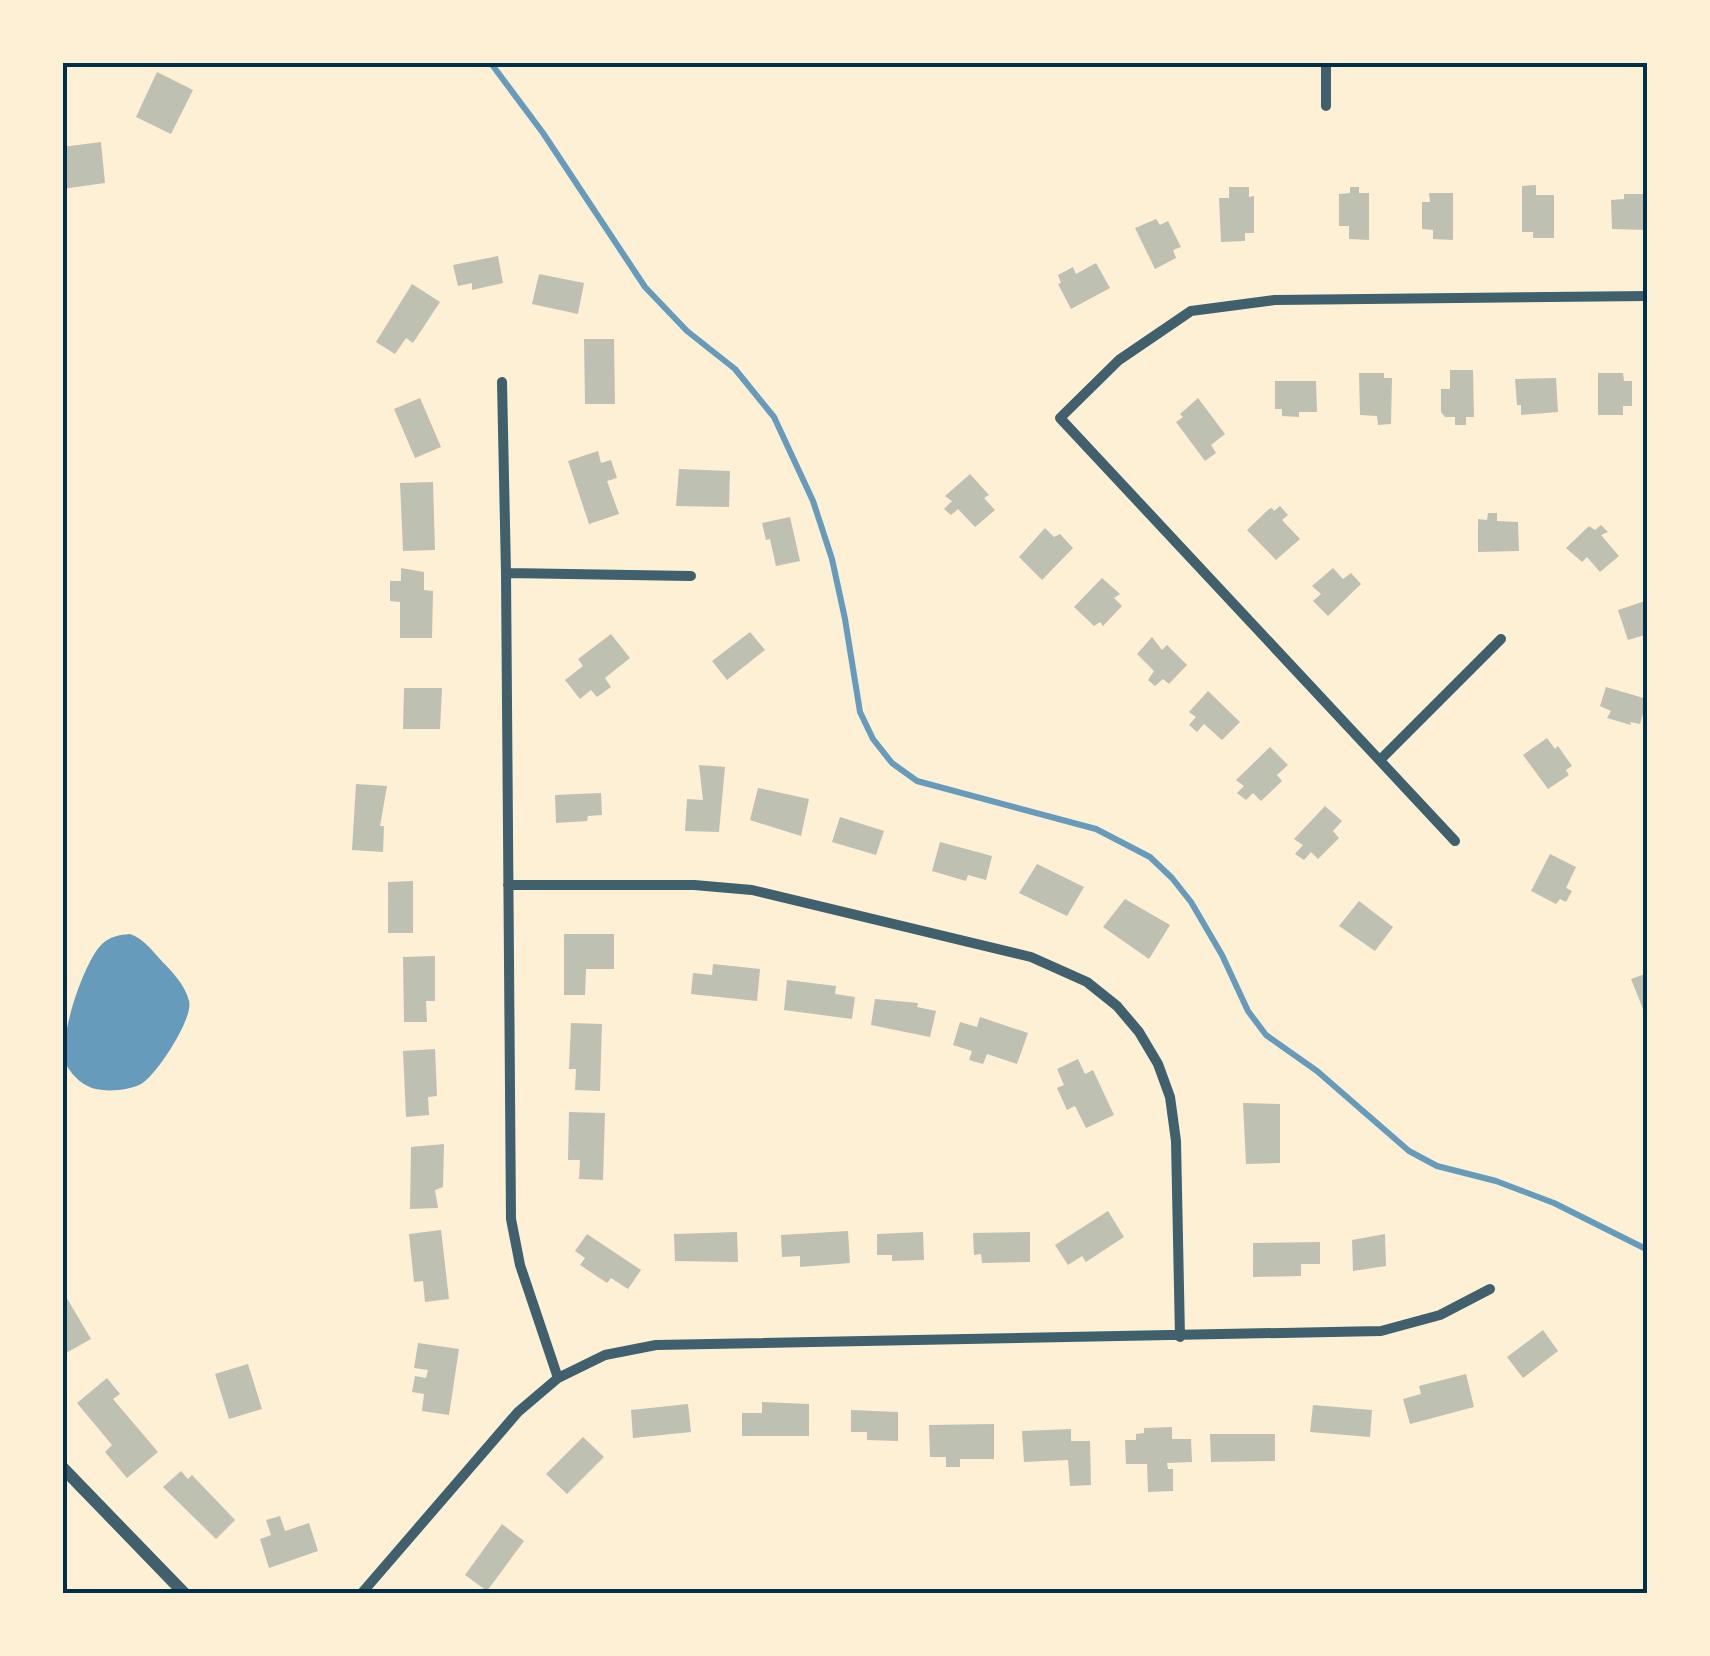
<svg xmlns="http://www.w3.org/2000/svg" width="1710" height="1656" viewBox="0 0 1710 1656" font-family="'Playfair Display',serif">
  <style>
    .water { fill: #669bbc }
    .lines { fill: none; stroke-linecap: round; stroke-linejoin: round }
    .stream { stroke: #669bbc; stroke-width: 6 }
    .building { fill: #bec0b2 }
    .minor { stroke: #3f606c; stroke-width: 10 }
    .tertiary { stroke: #3f606c; stroke-width: 12 }
    .neatline { fill: none; stroke: #003049; stroke-width: 4 }
  </style>
  <rect width="100%" height="100%" fill="#fdf0d5"/>
  <path class="water" d="M130 934C142 938 150 948 159 958 171 971 185 984 189 1001 194 1018 156 1076 141 1084 130 1090 109 1092 96 1089 85 1087 73 1077 67 1066 56 1043 84 961 102 944 111 936 119 935 130 934Z"/>
  <g class="lines">
    <path class="stream" d="M490 62 543 133 645 287 687 331 735 369 774 417 813 501 832 559 845 619 860 712 873 739 892 763 917 781 1096 829 1150 857 1172 878 1191 902 1222 955 1248 1011 1266 1035 1317 1071 1409 1151 1437 1166 1496 1181 1554 1203 1648 1250"/>
  </g>
  <path class="building" d="M157 72 193 90 171 134 136 117Z
    M101 142 105 183 62 189V147Z
    M1536 185V195H1554V238H1533V232H1522V186Z
    M1229 187H1249V197L1254 196V233H1245V241L1221 242 1219 198H1229Z
    M1350 187H1359V193H1369V240L1349 239V226H1339V194L1350 193Z
    M1429 193H1453V240L1433 239V230L1422 229V202H1430Z
    M1624 194H1645L1648 230 1612 229 1611 200 1624 199Z
    M1156 219 1160 225 1168 221 1181 247 1173 250 1176 258 1155 269 1135 228Z
    M498 256 503 283 472 290V283L458 286 453 265Z
    M1096 263 1110 288 1071 309 1058 284 1061 283 1058 275 1073 267 1076 274Z
    M539 274 584 283 578 314 532 304Z
    M412 284 440 302 413 343 406 338 395 354 376 342Z
    M584 339H614L615 404H585Z
    M1450 370H1473L1474 417H1466V425H1455V417H1445L1441 412V389H1450Z
    M1359 373H1384V378H1392L1391 424 1378 425 1377 416 1360 415Z
    M1598 373H1623L1624 381H1632V406H1623V415H1598Z
    M1556 378 1558 412 1521 415V405H1517L1515 379Z
    M1275 381H1316L1317 412H1299V417L1282 416V409H1275Z
    M420 398 441 447 415 458 394 409Z
    M1198 398 1225 434 1211 445 1216 453 1205 461 1176 422 1183 417 1180 414Z
    M598 451 601 463 611 460 617 478 607 481 619 514 589 524 568 461Z
    M679 469 730 471 729 507 676 506Z
    M970 474 989 495 984 498 995 510 975 527 958 509 951 515 944 509 952 501 945 496Z
    M433 482 435 550 403 551 400 483Z
    M1280 506 1288 515 1282 520 1300 539 1276 560 1247 530 1269 509 1272 508 1274 511Z
    M1488 513H1497V521L1518 522 1519 551 1478 552V519L1487 520Z
    M790 517 800 561 776 566 770 539 766 540 762 523Z
    M1601 525 1608 532 1601 535 1619 556 1600 572 1587 557 1582 562 1566 548 1589 526 1595 530Z
    M1045 528 1054 537 1060 534 1073 548 1042 580 1019 557Z
    M401 568 424 572V590L433 591 432 638H400V602L390 601V581H401Z
    M1333 568 1343 579 1351 573 1361 584 1328 616 1313 601 1321 594 1312 586Z
    M1102 578 1120 594 1114 598 1122 606 1103 626 1100 622 1094 626 1074 607Z
    M1648 600V634L1628 640 1618 610Z
    M750 632 765 650 727 680 712 661Z
    M611 634 630 658 605 678 611 687 597 697 591 690 580 699 565 680 583 666 578 659Z
    M1152 637 1162 650 1167 645 1187 665 1169 684 1163 679 1155 686 1148 680 1154 671 1137 654Z
    M1606 687 1647 699 1640 724 1630 722 1631 725 1607 718 1611 711 1600 706Z
    M404 688H442L440 729H403Z
    M1208 691 1240 722 1222 740 1204 724 1197 732 1189 725 1196 717 1189 712Z
    M1547 738 1555 749 1558 746 1572 766 1566 770 1569 775 1548 789 1523 755Z
    M1270 747 1288 765 1277 775 1282 781 1261 801 1253 793 1246 800 1237 793 1244 786 1236 780Z
    M699 765 725 767 719 832 685 831 687 799 703 800Z
    M356 784 387 786 380 826H384L383 852 352 850Z
    M758 788 809 799 801 836 750 820Z
    M601 793 602 815 588 816 587 821 556 823 555 795Z
    M1325 806 1342 821 1333 831 1339 838 1318 859 1311 852 1304 860 1295 854 1303 845 1294 839Z
    M840 817 884 831 876 855 832 842Z
    M940 842 992 856 986 880 968 875 966 881 932 871Z
    M1550 854 1576 867 1566 888 1572 891 1566 902 1560 899 1556 904 1531 891Z
    M1037 864 1084 887 1067 916 1019 893Z
    M413 881V933H388V882Z
    M1125 899 1170 925 1149 959 1103 927Z
    M1359 901 1393 927 1375 951 1339 926Z
    M564 934H614V969H586L585 995H564Z
    M435 956V1001H426L427 1022H404L403 957Z
    M713 964 760 969 757 1001 691 994 693 973 712 975Z
    M1648 973V1019H1647L1631 979Z
    M787 980 836 986 835 994 855 997 852 1019 784 1010Z
    M875 999 918 1003 917 1007 936 1011 930 1037 871 1025Z
    M980 1017 1028 1033 1017 1064 987 1054 983 1064 969 1060 972 1051 953 1045 960 1022 977 1027Z
    M571 1023 602 1024 600 1091 575 1090 576 1069H569Z
    M435 1049 437 1096 428 1097 429 1115 406 1117 403 1051Z
    M1078 1059 1085 1074 1093 1070 1114 1115 1086 1128 1075 1106 1067 1110 1057 1088 1064 1085 1057 1069Z
    M1243 1103 1280 1104V1163L1246 1164Z
    M569 1112 605 1113 603 1180 579 1179 580 1160H568Z
    M444 1144 443 1187 435 1190 438 1208 410 1209 411 1147Z
    M1108 1211 1124 1237 1086 1262 1082 1256 1068 1265 1055 1245Z
    M441 1230 449 1299 425 1302 423 1281 414 1282 409 1234Z
    M848 1231 850 1263 800 1267V1256L782 1257 781 1235Z
    M737 1232 738 1262 675 1261 674 1234Z
    M923 1232 924 1260 892 1261V1255H877V1234Z
    M1030 1232V1262L982 1263 981 1254 974 1255 973 1233Z
    M587 1234 641 1270 628 1289 611 1278 607 1283 580 1265 585 1258 575 1251Z
    M1385 1234 1386 1266 1353 1271 1352 1240Z
    M1320 1242V1264H1301V1276L1253 1277V1243Z
    M62 1290 91 1339 66 1353 62 1347Z
    M1543 1330 1558 1351 1523 1378 1507 1357Z
    M418 1343 459 1349 449 1415 422 1411 424 1394 412 1392 415 1376 426 1378 428 1370 414 1368Z
    M248 1364 262 1409 229 1419 215 1374Z
    M1466 1374 1474 1407 1410 1424 1403 1399 1421 1394 1419 1386Z
    M107 1378 120 1394 113 1399 158 1452 127 1478 105 1452 112 1445 77 1403Z
    M762 1402 809 1404V1436H742V1413H762Z
    M688 1404 691 1432 633 1438 631 1410Z
    M1313 1405 1372 1410 1370 1437 1310 1432Z
    M851 1410 898 1412V1441L867 1440V1432H851Z
    M994 1424V1459H960V1467H946V1457H930L929 1425Z
    M1172 1427V1439H1191L1192 1462 1167 1463 1168 1469H1173V1491L1148 1492 1147 1464H1126L1125 1440H1136V1434L1144 1433V1428Z
    M1071 1429V1441H1090L1091 1485 1070 1486 1068 1460 1024 1462 1022 1431Z
    M1210 1434H1275V1461L1211 1462Z
    M583 1437 604 1457 567 1494 546 1474Z
    M181 1471 188 1479 192 1475 235 1520 216 1539 163 1487Z
    M280 1516 285 1531 309 1523 318 1551 269 1568 260 1539 271 1535 266 1520Z
    M502 1524 524 1541 487 1591 465 1575Z"/>
  <g class="lines">
    <path class="minor" d="M1326 106V62
      M502 382 506 573 511 1219 520 1265 558 1378
      M506 573 691 576
      M1381 759 1501 639
      M1455 841 1060 418 1119 360 1191 311 1275 300 1648 296
      M508 885H694L752 890 1031 957 1087 982 1117 1006 1139 1032 1158 1064 1170 1097 1176 1141 1180 1337
      M361 1594 518 1412 558 1378 605 1355 656 1345 1381 1331 1440 1315 1490 1289"/>
    <path class="tertiary" d="M62 1467 185 1594"/>
  </g>
  <rect width="1710" height="1656" fill="none" stroke="#fdf0d5" stroke-width="130"/>
  <rect x="65" y="65" width="1580" height="1526" class="neatline"/>
</svg>
